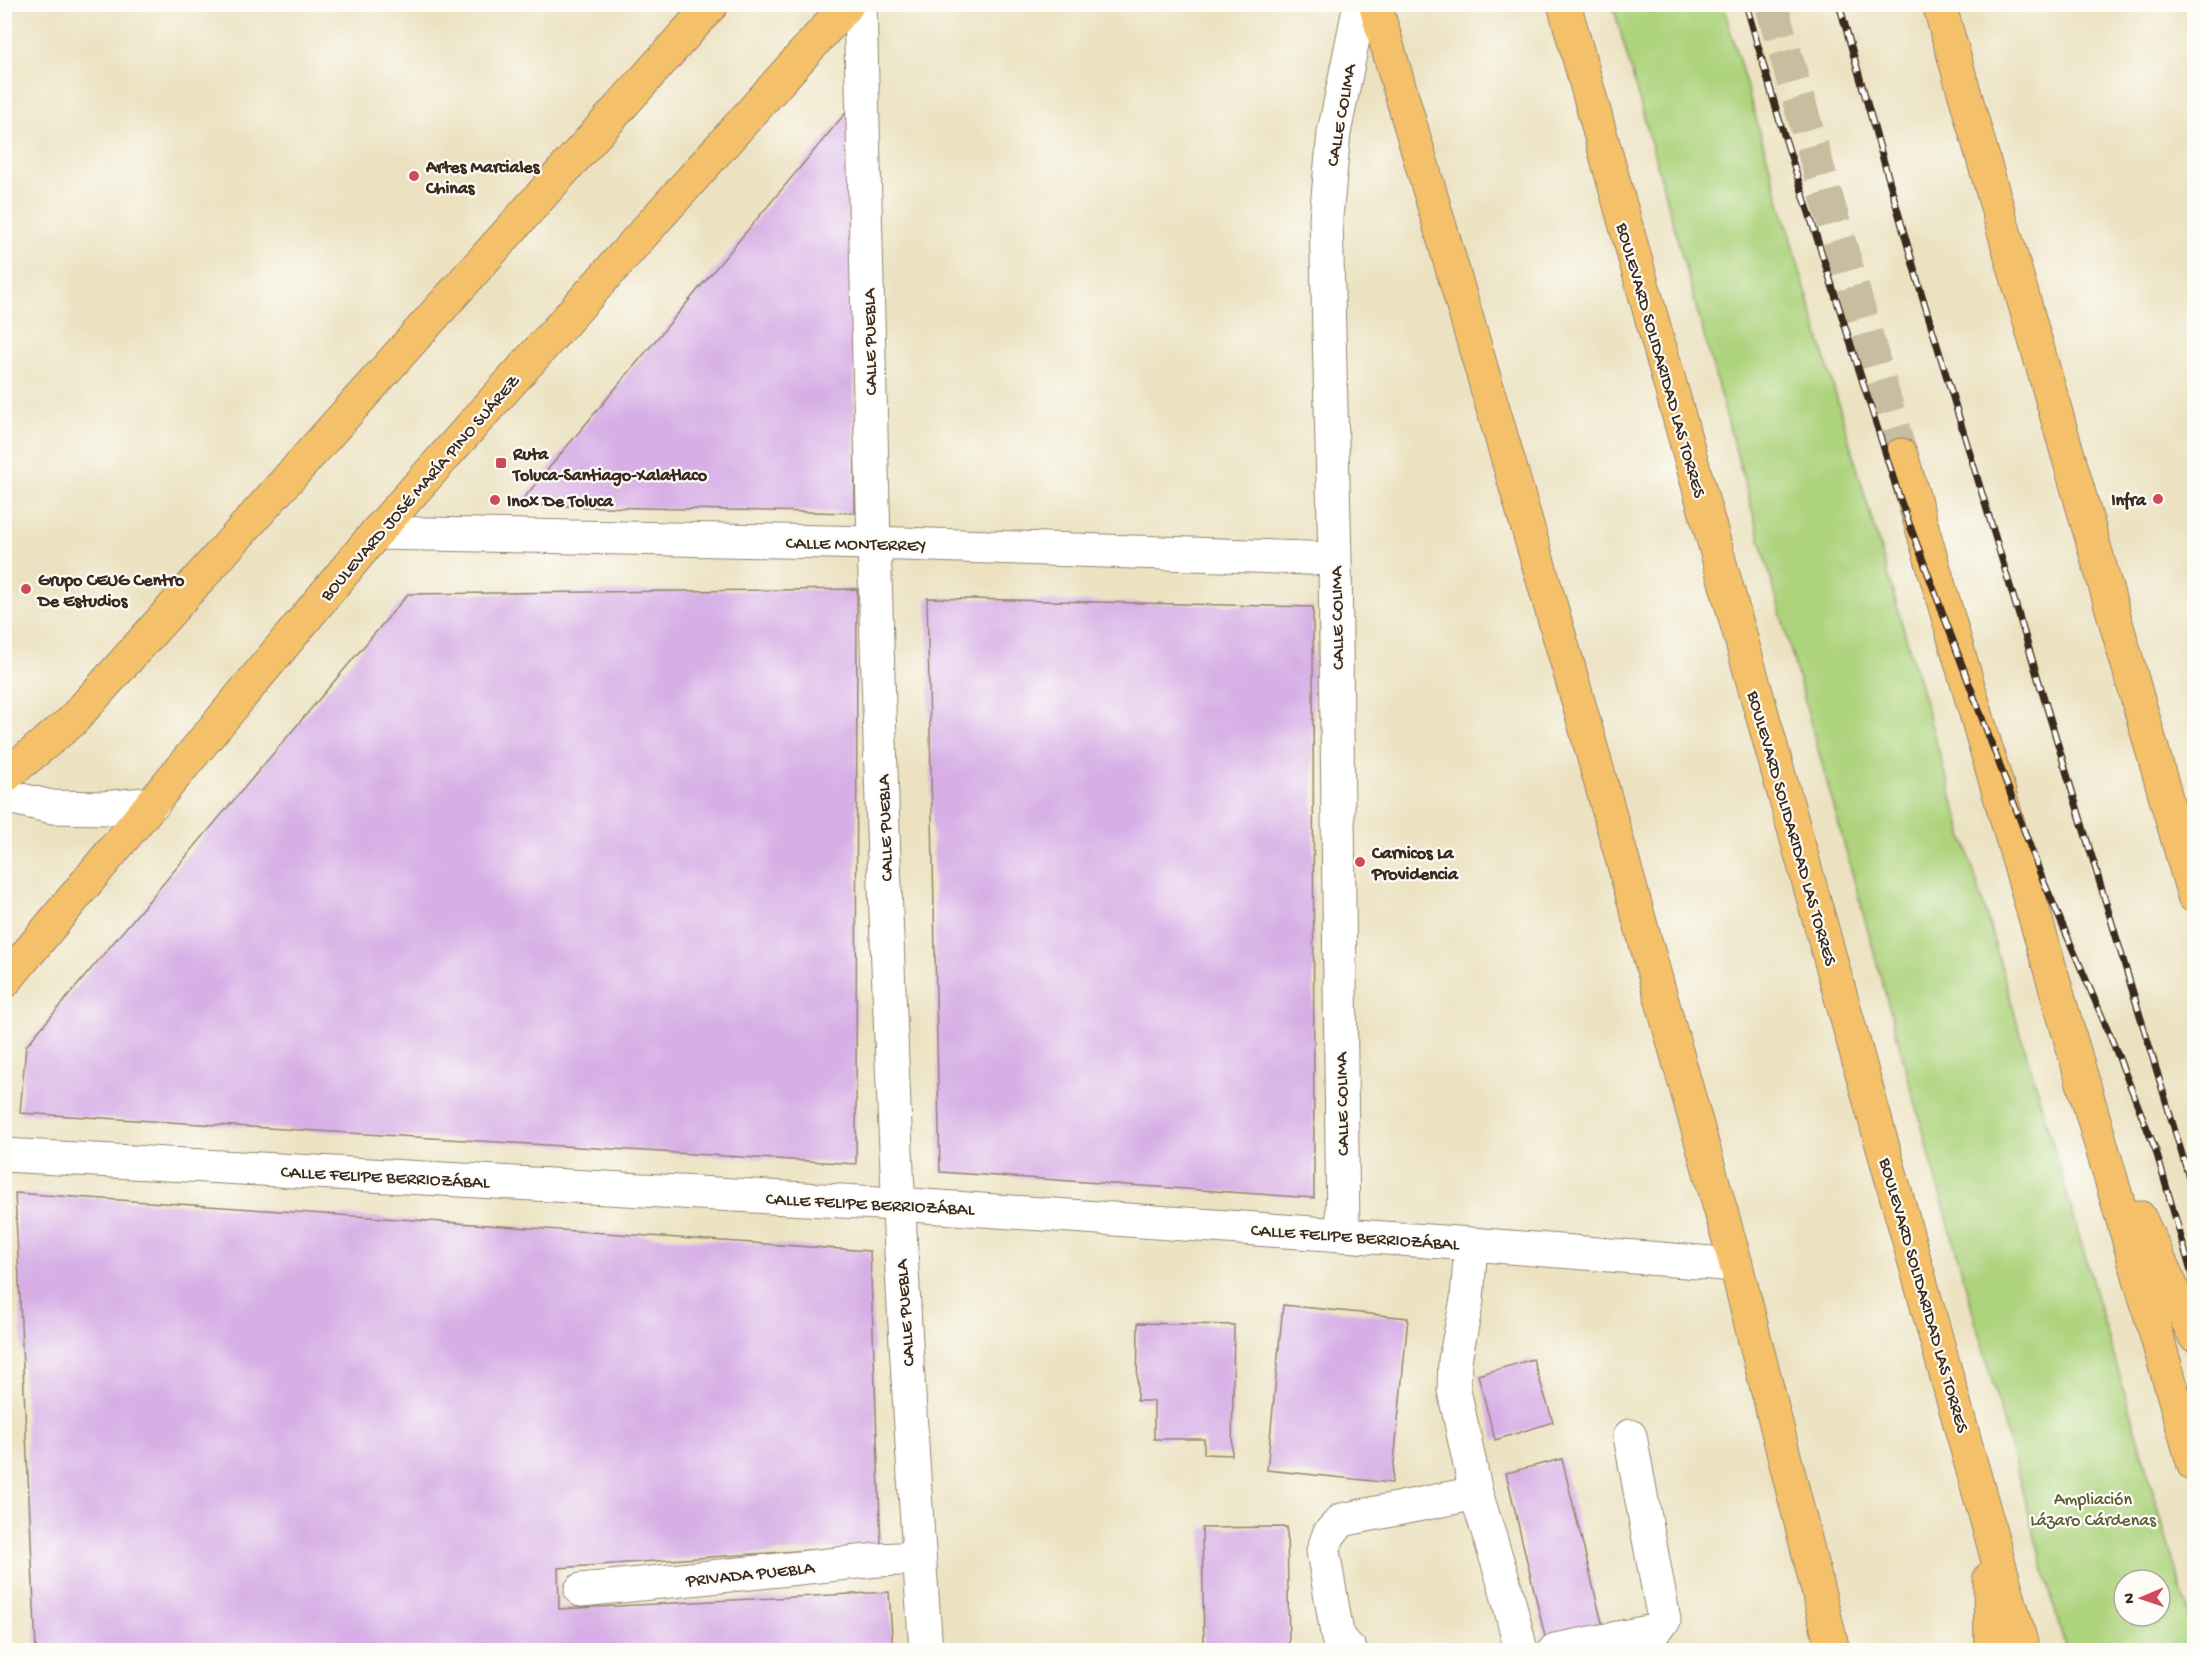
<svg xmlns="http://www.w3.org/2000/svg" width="2199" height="1655" viewBox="0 0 2199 1655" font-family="'Gochi Hand',sans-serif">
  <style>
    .green { fill: #add37d; stroke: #747e4e; stroke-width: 1.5; fill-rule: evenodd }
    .building { fill: #d7afe6 }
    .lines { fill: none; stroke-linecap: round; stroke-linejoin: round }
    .highway-tunnel { stroke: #c9bda0; stroke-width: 33; stroke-dasharray: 33 16; stroke-linecap: butt }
    .minor-casing { stroke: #948670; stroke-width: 35 }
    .major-casing { stroke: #948670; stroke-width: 35 }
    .highway-casing { stroke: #948670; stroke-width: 35 }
    .minor { stroke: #fff; stroke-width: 33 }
    .major { stroke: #f4c16a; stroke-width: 33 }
    .highway { stroke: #f4c16a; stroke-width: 33 }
    .rail-casing { stroke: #3b2a1e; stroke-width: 7 }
    .rail { stroke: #fdfcf7; stroke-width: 4.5; stroke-dasharray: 14; stroke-linecap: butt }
    .poi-dot { fill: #d1495b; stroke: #fdfcf7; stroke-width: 2 }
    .labels { text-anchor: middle; stroke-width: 4.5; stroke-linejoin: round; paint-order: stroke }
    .street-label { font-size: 18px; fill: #3b2a1e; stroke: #fdfcf7 }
    .poi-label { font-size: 18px; font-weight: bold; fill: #3b2a1e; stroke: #fdfcf7; text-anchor: start }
    .park-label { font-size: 18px; fill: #5d5d3a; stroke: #fdfcf7 }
  </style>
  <rect width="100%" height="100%" fill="#fdfcf7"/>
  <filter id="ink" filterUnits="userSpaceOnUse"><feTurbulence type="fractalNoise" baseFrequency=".0167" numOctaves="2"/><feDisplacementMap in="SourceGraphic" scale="12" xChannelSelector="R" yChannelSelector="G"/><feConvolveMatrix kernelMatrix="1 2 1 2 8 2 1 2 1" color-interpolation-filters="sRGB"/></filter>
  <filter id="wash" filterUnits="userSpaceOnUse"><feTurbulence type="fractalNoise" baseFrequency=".008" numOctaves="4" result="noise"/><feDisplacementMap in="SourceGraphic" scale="24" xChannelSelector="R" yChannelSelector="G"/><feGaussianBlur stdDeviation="1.35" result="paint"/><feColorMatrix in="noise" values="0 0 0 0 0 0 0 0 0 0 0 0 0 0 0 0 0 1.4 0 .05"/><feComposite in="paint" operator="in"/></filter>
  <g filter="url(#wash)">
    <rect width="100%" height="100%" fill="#ece2c1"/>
    <path class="green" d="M1613 5H1723L2194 1633V1650H2066ZM2124 1580H2160V1616H2124Z"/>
    <g id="blocks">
      <path class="building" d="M853 104 855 513 518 505Z
        M857 589 856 1164 20 1113 26 1046 408 594Z
        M927 598 1313 607 1314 1198 940 1172Z
        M15 1193 870 1251 881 1545 558 1568 559 1609 889 1592 893 1650H36Z
        M1283 1305 1408 1318 1392 1483 1267 1470Z
        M1138 1323 1234 1325 1232 1455 1204 1454V1439H1154V1401H1137Z
        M1533 1359 1553 1422 1495 1440 1478 1375Z
        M1562 1459 1604 1631 1547 1645 1506 1473Z
        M1287 1527 1289 1650H1204L1202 1528Z"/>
    </g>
  </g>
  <g filter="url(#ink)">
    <use href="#blocks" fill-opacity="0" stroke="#948670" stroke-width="1.5"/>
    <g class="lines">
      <path class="highway-tunnel" d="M1771 4 1901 455"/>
      <g class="minor-casing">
        <path id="minor" d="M860 4C874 553 885 1103 926 1650
          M376 533 874 543 1335 559
          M4 796 52 807 104 808 154 803
          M4 1155 897 1204 1471 1244 1736 1265
          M1343 1235 1335 559 1326 218 1334 133 1360 4
          M1476 1493 1505 1586 1521 1650
          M581 1590 878 1560 919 1558
          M1350 1650 1338 1639 1323 1551 1329 1534 1342 1520 1476 1493 1454 1390 1455 1360 1467 1300 1471 1244
          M1555 1650 1654 1631 1664 1620 1630 1436"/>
      </g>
      <g class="major-casing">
        <path id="major" d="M1375 4 1569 669 1736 1265 1833 1650
          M1939 4 2194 896"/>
      </g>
      <g class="highway-casing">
        <path id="highway" d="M1564 4 2023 1650
          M1901 455 2194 1465
          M4 777 71 722 712 4
          M4 982 376 533 848 4
          M2139 1217 2194 1335
          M1990 1578 1991 1650"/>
      </g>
      <use href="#minor" class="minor"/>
      <use href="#major" class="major"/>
      <use href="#highway" class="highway"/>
      <g class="rail-casing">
        <path id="rail" d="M1746 4 1779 119 1900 499 2040 873 2109 1033 2156 1151 2194 1282
          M1839 4 1918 282 2194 1194"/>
      </g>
      <use href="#rail" class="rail"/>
    </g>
  </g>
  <g class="poi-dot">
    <circle cx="414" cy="176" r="6"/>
    <rect x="495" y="457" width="12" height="12" rx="3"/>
    <circle cx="2158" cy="499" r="6"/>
    <circle cx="495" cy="500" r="6"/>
    <circle cx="26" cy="589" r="6"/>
    <circle cx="1360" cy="862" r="6"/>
  </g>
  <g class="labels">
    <g class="street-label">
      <text transform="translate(1340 115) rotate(-80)" y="6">CALLE COLIMA</text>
      <text transform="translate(869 342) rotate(-91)" y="6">CALLE PUEBLA</text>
      <text transform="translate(1662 360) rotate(74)" y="6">BOULEVARD SOLIDARIDAD LAS TORRES</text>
      <text transform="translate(419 487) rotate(-49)" y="6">BOULEVARD JOSÉ MARÍA PINO SUÁREZ</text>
      <text transform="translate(856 543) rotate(1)" y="6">CALLE MONTERREY</text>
      <text transform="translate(1336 618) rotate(-91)" y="6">CALLE COLIMA</text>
      <text transform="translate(884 828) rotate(-92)" y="6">CALLE PUEBLA</text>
      <text transform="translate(1793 828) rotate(74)" y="6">BOULEVARD SOLIDARIDAD LAS TORRES</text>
      <text transform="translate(1341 1104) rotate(-91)" y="6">CALLE COLIMA</text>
      <text transform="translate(385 1176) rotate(3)" y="6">CALLE FELIPE BERRIOZÁBAL</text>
      <text transform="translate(870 1203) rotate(3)" y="6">CALLE FELIPE BERRIOZÁBAL</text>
      <text transform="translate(1355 1236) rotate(4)" y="6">CALLE FELIPE BERRIOZÁBAL</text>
      <text transform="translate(1925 1295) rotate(74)" y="6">BOULEVARD SOLIDARIDAD LAS TORRES</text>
      <text transform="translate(904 1313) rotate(-94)" y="6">CALLE PUEBLA</text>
      <text transform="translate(750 1573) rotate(-6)" y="6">PRIVADA PUEBLA</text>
    </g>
    <g class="poi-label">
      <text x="426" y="172">Artes Marciales<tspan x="426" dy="21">Chinas</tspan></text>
      <text x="513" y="459">Ruta<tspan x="513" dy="21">Toluca-Santiago-Xalatlaco</tspan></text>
      <text x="2146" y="505" text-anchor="end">Infra</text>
      <text x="507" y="506">Inox De Toluca</text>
      <text x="38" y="585">Grupo CEUG Centro<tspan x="38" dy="21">De Estudios</tspan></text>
      <text x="1372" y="858">Carnicos La<tspan x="1372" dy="21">Providencia</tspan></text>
    </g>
    <g class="park-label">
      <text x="2093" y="1504">Ampliación<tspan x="2093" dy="21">Lázaro Cárdenas</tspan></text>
    </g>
  </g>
  <rect width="2199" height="1655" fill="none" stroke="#fdfcf7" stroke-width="24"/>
  <g transform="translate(2142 1598) rotate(268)"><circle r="28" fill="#fdfcf7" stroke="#afa8a0" stroke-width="1.5"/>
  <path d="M0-4.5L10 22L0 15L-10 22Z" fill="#d1495b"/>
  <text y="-9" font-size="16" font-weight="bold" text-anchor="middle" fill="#3b2a1e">N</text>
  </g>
</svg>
